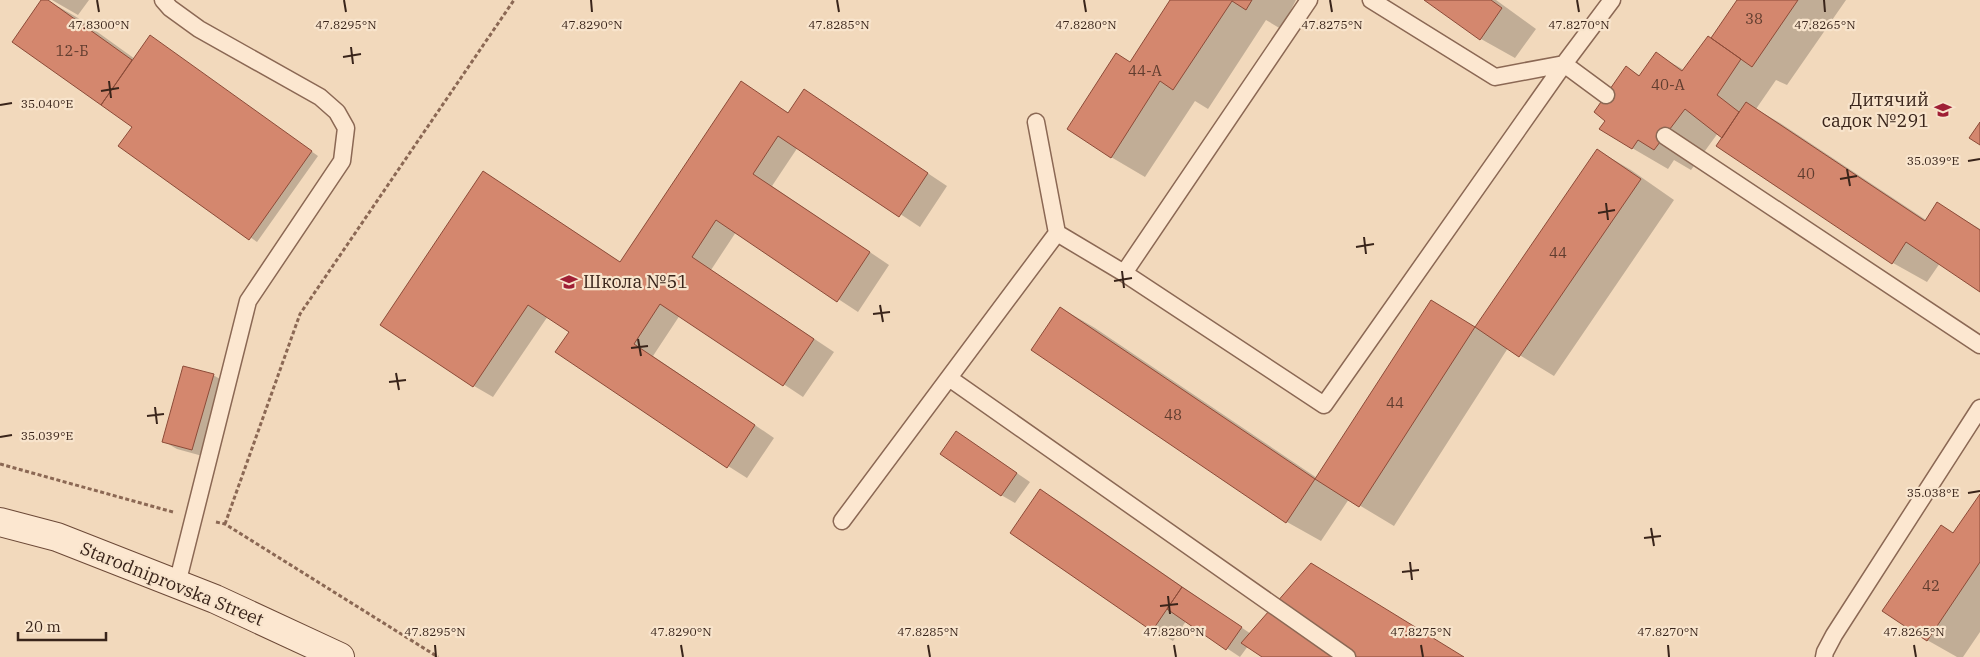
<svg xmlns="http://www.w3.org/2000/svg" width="1980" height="657" viewBox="0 0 1980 657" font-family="'IBM Plex Serif',serif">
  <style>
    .shadow { fill: #0003 }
    .building { fill: #d4876e; stroke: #8c4b38 }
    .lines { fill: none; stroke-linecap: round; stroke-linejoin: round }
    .lane-casing { stroke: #8b6854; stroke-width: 19 }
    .secondary-casing { stroke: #6c4937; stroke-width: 30 }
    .path { stroke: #8b6854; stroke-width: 3; stroke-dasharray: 4 2.5; stroke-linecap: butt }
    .lane { stroke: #fce7d0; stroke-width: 16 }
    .secondary { stroke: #fce7d0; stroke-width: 28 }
    .ticks { fill: none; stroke: #39241a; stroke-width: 2 }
    .labels { text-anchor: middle; stroke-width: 4.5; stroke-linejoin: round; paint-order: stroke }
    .number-label { font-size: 15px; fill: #603d2f }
    .poi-label { font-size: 18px; fill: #39241a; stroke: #f8e4cc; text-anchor: end }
    .street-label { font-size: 18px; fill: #39241a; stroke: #f8e4cc }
    .ticks-label { font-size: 12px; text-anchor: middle; fill: #39241a; stroke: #f8e4cc; stroke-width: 4.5; stroke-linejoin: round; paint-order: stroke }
  </style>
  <rect width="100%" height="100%" fill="#f2d9bc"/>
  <path class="shadow" d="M42 0H47L78 18 135 59 157 41 318 156 257 242 120 146 134 126 13 41Z
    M52 0H89L78 15Z
    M1171 0H1296L1281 29 1266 20 1208 109 1195 101 1145 177 1111 157 1130 62Z
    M1426 0H1496L1536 29 1515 58 1481 39Z
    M1739 0H1846L1787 85 1776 80 1756 109 1780 123 1926 220 1938 204 1980 229V290L1940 263 1927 282 1893 263 1718 133 1691 170 1674 160 1668 169 1632 148 1607 120 1626 68 1641 76 1656 54 1684 70 1712 39Z
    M741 83 789 113 804 91 947 186 920 227 798 147 772 186 889 265 858 312 736 232 711 270 834 352 803 397 680 315 653 356 774 438 747 478 728 466 571 332 548 316 493 397 474 386 484 172 621 263Z
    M1597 150 1631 170 1674 200 1554 376 1508 348 1394 526 1349 499 1321 541 1287 522 1061 308 1095 328 1317 478 1431 301 1476 328Z
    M213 375 227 383 206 457 177 449 163 441Z
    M970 441 1030 482 1015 503 1001 495Z
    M1040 490 1060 502 1251 634 1462 657H1264L1248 646 1240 657 1186 621 1173 641 1153 630Z
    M1980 496V632L1963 657H1957L1927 640 1954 534Z"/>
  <path class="building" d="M41 0H48L132 60 101 105 12 42Z
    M1170 0H1252L1246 10 1232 1 1173 90 1160 81 1111 158 1067 129 1116 53 1130 62Z
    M1424 0H1491L1502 8 1480 40Z
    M1737 0H1798L1752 67 1711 38Z
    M150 35 312 151 249 240 118 146 132 127 101 105Z
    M1708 36 1741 59 1717 95 1739 112 1722 138 1685 109 1654 150 1638 140 1632 149 1599 129 1605 121 1594 112 1626 66 1639 76 1656 52 1682 71Z
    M741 81 788 113 804 89 928 173 899 217 778 136 753 174 870 252 837 302 716 220 692 257 814 339 783 386 660 304 634 344 755 425 727 468 555 352 569 332 528 305 473 387 380 325 483 171 620 262Z
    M1746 102 1925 221 1937 202 1980 230V292L1906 242 1892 264 1716 146Z
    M1980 122V145L1969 138Z
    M1597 149 1641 179 1519 357 1475 327Z
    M1431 300 1475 327 1359 507 1315 479Z
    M1060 307 1315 479 1286 523 1031 350Z
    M183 366 214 374 192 450 162 442Z
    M956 431 1017 473 1001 496 940 454Z
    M1040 489 1182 587 1152 631 1010 533Z
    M1980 494V562L1927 641 1882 611 1941 525 1953 533Z
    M1311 563 1464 657H1262L1241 643Z
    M1182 587 1242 627 1226 650 1167 609Z"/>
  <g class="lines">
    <g class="lane-casing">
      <path id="lane" d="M163 0 170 8 199 29 320 97 337 112 346 128 342 161 248 301 177 584
        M1371 0 1495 77 1564 64 1606 95
        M1665 136 1980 345
        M1057 233 1124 273 1309 0
        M1124 273 1324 405 1564 64 1612 0
        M949 378 1347 657
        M842 521 1057 233 1036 122
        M1824 657 1825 652 1834 635 1980 408"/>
    </g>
    <g class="secondary-casing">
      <path id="secondary" d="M0 522 57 537 215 599 340 657"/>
    </g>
    <path class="path" d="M0 464 173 512
      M216 522 225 524 438 657
      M225 524 300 314 514 0"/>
    <use href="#lane" class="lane"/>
    <use href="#secondary" class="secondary"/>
  </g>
  <path class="ticks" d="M97 0 99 12M344 0 346 12M591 0 592 12M837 0 839 12M1084 0 1086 12M1330 0 1332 12M1577 0 1579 12M1824 0 1825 12M351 47 353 64M343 57 361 54M109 81 111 98M101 91 119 88M0 105 12 103M1968 161 1980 159M1847 169 1850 186M1840 179 1857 176M1606 203 1608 220M1598 213 1615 210M1364 237 1366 254M1356 247 1374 244M1122 271 1124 288M1114 281 1132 278M880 305 883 322M873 314 890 312M638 339 641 356M631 348 648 346M396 373 399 390M389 382 406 380M155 407 157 424M147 416 164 414M0 437 12 435M1968 493 1980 491M1651 528 1654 546M1644 538 1661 536M1410 562 1412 580M1402 572 1419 570M1168 596 1170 614M1160 606 1178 604M435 645 436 657M681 645 683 657M928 645 930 657M1174 645 1176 657M1421 645 1423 657M1668 645 1669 657M1914 645 1916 657"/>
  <defs>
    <g id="school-bare" transform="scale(1.35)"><path d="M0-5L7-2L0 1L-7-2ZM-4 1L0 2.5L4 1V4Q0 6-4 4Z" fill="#9f1f35" stroke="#f8e4cc" stroke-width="2.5" paint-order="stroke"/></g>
  </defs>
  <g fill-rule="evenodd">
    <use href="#school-bare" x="1943" y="110"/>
    <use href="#school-bare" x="569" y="282"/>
  </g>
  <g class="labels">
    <g class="number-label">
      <text x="1754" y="24">38</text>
      <text x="72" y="56">12-Б</text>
      <text x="1145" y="76">44-А</text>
      <text x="1668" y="90">40-А</text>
      <text x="1806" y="179">40</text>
      <text x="1558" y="258">44</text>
      <text x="1395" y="408">44</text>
      <text x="1173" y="420">48</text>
      <text x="1931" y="591">42</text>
    </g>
    <g class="poi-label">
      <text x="1929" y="106">Дитячий<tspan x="1929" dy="21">садок №291</tspan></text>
      <text x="583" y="288" text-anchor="start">Школа №51</text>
    </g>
    <g class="street-label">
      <text transform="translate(172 584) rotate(22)" y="6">Starodniprovska Street</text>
    </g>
  </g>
  <g class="ticks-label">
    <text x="99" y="29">47.8300°N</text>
    <text x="346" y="29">47.8295°N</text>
    <text x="592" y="29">47.8290°N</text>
    <text x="839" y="29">47.8285°N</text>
    <text x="1086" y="29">47.8280°N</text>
    <text x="1332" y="29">47.8275°N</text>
    <text x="1579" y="29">47.8270°N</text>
    <text x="1825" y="29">47.8265°N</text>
    <text x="47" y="108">35.040°E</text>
    <text x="1933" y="165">35.039°E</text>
    <text x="47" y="440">35.039°E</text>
    <text x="1933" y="497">35.038°E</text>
    <text x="435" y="636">47.8295°N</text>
    <text x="681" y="636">47.8290°N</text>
    <text x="928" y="636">47.8285°N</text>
    <text x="1174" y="636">47.8280°N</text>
    <text x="1421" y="636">47.8275°N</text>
    <text x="1668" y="636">47.8270°N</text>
    <text x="1914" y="636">47.8265°N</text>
  </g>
  <path d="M18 632v8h88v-8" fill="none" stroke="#39241a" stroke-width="2.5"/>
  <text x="25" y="632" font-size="15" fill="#39241a" stroke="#f8e4cc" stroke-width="4" paint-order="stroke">20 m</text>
</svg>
